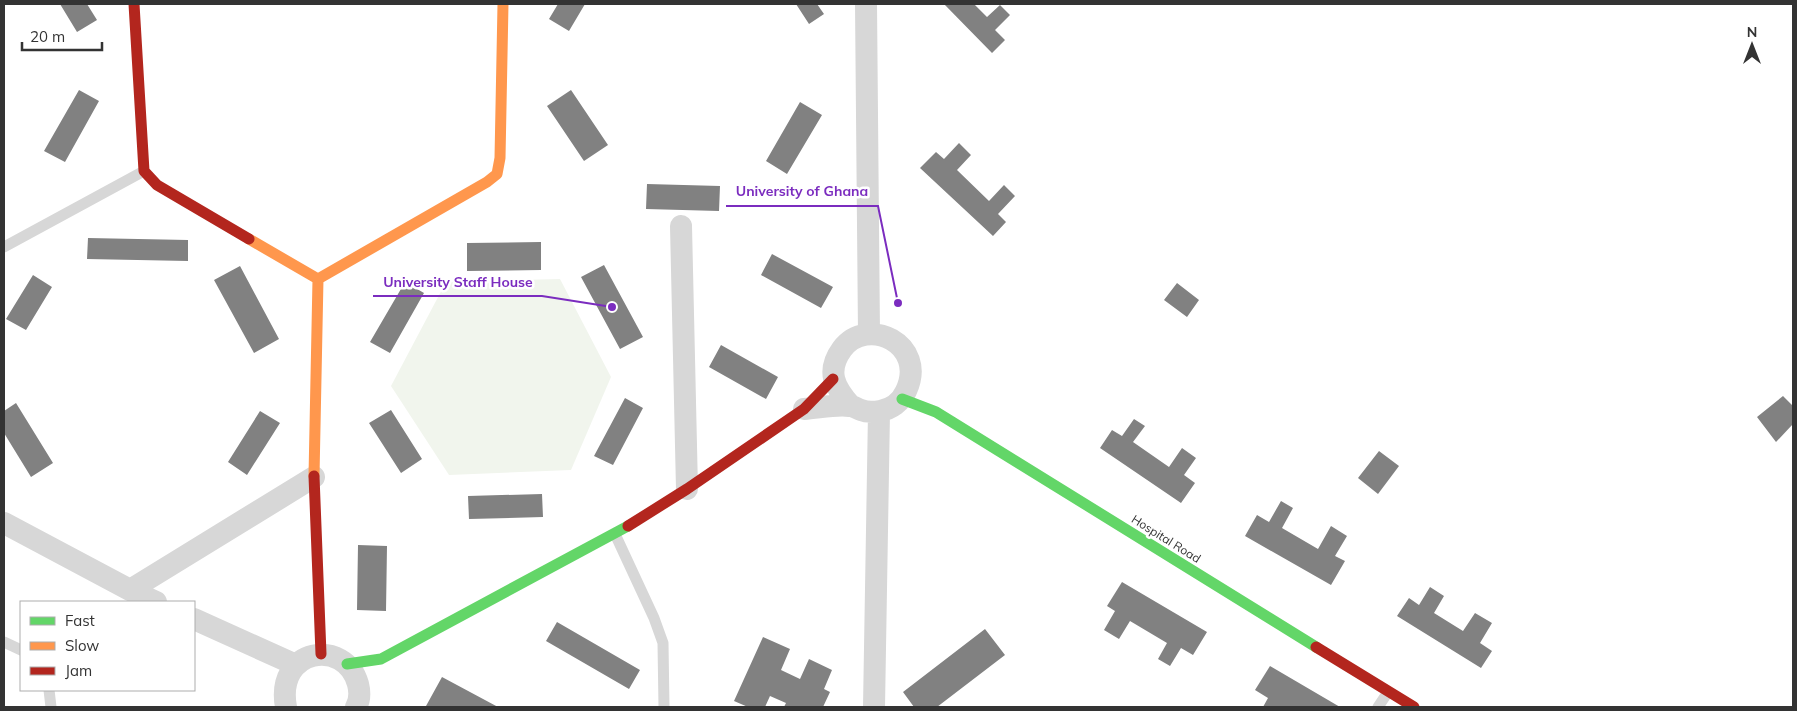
<svg xmlns="http://www.w3.org/2000/svg" width="1797" height="711" viewBox="0 0 1797 711" font-family="Mulish,sans-serif">
  <style>
    .green { fill: #f1f5ed }
    .building { fill: #818181 }
    .lines { fill: none; stroke-linecap: round; stroke-linejoin: round }
    .lane { stroke: #d7d7d7; stroke-width: 11 }
    .street { stroke: #d7d7d7; stroke-width: 22 }
    .fast { stroke: #63d668; stroke-width: 11 }
    .slow { stroke: #ff974d; stroke-width: 11 }
    .jam { stroke: #b3261e; stroke-width: 11 }
    .labels { text-anchor: middle; stroke-width: 5; stroke-linejoin: round; paint-order: stroke }
    .street-label { font-size: 12px; fill: #333; stroke: #fff }
    .leader { fill: none; stroke: #7b2cbf; stroke-width: 2 }
    .callout-dot { fill: #7b2cbf; stroke: #fff; stroke-width: 2 }
    .callout-label { font-size: 14px; text-anchor: middle; font-weight: bold; fill: #7b2cbf; stroke: #fff; stroke-width: 5; stroke-linejoin: round; paint-order: stroke }
  </style>
  <rect width="100%" height="100%" fill="#fff"/>
  <path class="green" d="M560 279 611 377 571 470 449 475 391 386 446 282Z"/>
  <path class="building" d="M60 4H87L97 20 77 32Z
    M558 4H585L569 31 549 19Z
    M796 4H817L824 14 809 24Z
    M944 4H974L987 17 1000 5 1010 15 995 30 1005 40 992 53Z
    M79 90 99 101 65 162 44 151Z
    M571 90 608 145 584 161 547 106Z
    M800 102 822 115 787 174 766 161Z
    M959 143 971 155 957 170 989 201 1004 185 1015 196 998 214 1006 222 993 236 920 168 936 152 944 159Z
    M647 184 720 186 719 211 646 209Z
    M88 238 188 240V261L87 259Z
    M541 242V270L467 271V243Z
    M772 254 833 287 821 308 761 275Z
    M604 265 643 337 620 349 581 277Z
    M240 266 279 339 254 353 214 280Z
    M33 275 52 287 26 330 6 319Z
    M405 282 424 293 390 353 370 342Z
    M1177 283 1199 300 1187 317 1164 300Z
    M721 345 778 377 766 399 709 367Z
    M1783 396 1793 406V424L1776 442 1757 417Z
    M625 398 643 408 613 465 594 456Z
    M16 403 53 463 31 477 4 433V411Z
    M391 410 422 459 401 473 369 423Z
    M260 411 280 423 247 475 228 462Z
    M1134 419 1145 426 1133 442 1169 467 1182 448 1196 458 1184 475 1195 483 1181 503 1100 448 1112 430 1122 436Z
    M1379 451 1399 466 1378 494 1358 478Z
    M542 494 543 517 469 519 468 496Z
    M1281 501 1293 508 1282 528 1318 549 1331 526 1347 536 1335 556 1345 561 1331 585 1245 536 1257 515 1269 522Z
    M358 545 387 546 386 611 357 610Z
    M1122 582 1207 632 1193 655 1181 648 1170 666 1158 659 1167 643 1130 621 1119 639 1104 630 1115 611 1107 606Z
    M1430 587 1444 596 1434 613 1463 631 1475 613 1492 623 1480 643 1492 651 1481 668 1397 616 1409 598 1419 605Z
    M557 622 640 670 629 689 546 641Z
    M985 629 1005 655 937 707H914L903 692Z
    M763 637 790 649 781 670 800 679 809 659 832 670 824 689 830 692 823 707H784L786 703 770 696 765 707H748L734 701Z
    M1270 666 1340 707H1263L1268 698 1255 690Z
    M442 677 498 707H429L426 706Z"/>
  <g class="lines">
    <path class="lane" d="M4 247 144 171
      M615 534 654 618 663 643 664 707
      M4 642 21 650
      M49 690 51 707
      M1378 707 1388 692"/>
    <path class="street" d="M866 4 869 334
      M681 226 687 489
      M804 409C819 408 836 404 850 406 854 406 857 409 861 410 866 412 874 412 880 411 891 409 901 402 906 391 928 344 867 315 842 349 826 371 834 387 851 406
      M4 523 130 590 156 602
      M130 590 314 477
      M194 619 296 665
      M286 707C275 648 345 637 358 684 360 692 360 700 356 707
      M874 707 879 412"/>
    <path class="fast" d="M902 399 936 412 1316 647
      M347 664 381 659 628 526"/>
    <path class="slow" d="M249 239 318 279 314 476
      M318 279 487 182 497 174 500 158 503 4"/>
    <path class="jam" d="M134 4 144 171 157 185 249 239
      M314 476 321 654
      M628 526 687 489 804 409 833 379
      M1316 647 1414 707"/>
  </g>
  <g class="labels">
    <g class="street-label">
      <text transform="translate(1166 539) rotate(32)" y="4">Hospital Road</text>
    </g>
  </g>
  <path class="leader" d="M898 303L878 206H726M612 307L542 296H373"/>
  <g class="callout-dot">
    <circle cx="898" cy="303" r="5"/>
    <circle cx="612" cy="307" r="5"/>
  </g>
  <g class="callout-label">
    <text x="802" y="196">University of Ghana</text>
    <text x="458" y="287">University Staff House</text>
  </g>
  <rect width="1797" height="711" fill="none" stroke="#333333" stroke-width="10"/>
  <rect x="20" y="601" width="175" height="90" fill="#ffffff" stroke="#adadad"/>
  <rect x="30" y="617" width="25" height="8" fill="#63d668" stroke="#adadad"/>
  <text x="65" y="626" font-size="15" fill="#333333">Fast</text>
  <rect x="30" y="642" width="25" height="8" fill="#ff974d" stroke="#adadad"/>
  <text x="65" y="651" font-size="15" fill="#333333">Slow</text>
  <rect x="30" y="667" width="25" height="8" fill="#b3261e" stroke="#adadad"/>
  <text x="65" y="676" font-size="15" fill="#333333">Jam</text>
  <g transform="translate(1752 45)" stroke="#ffffff" stroke-width="4" paint-order="stroke">
  <path d="M0-4L9 19L0 12L-9 19Z" fill="#333333"/>
  <text y="-8" font-size="14" font-weight="bold" text-anchor="middle" fill="#333333">N</text>
  </g>
  <path d="M22 42v8h80v-8" fill="none" stroke="#333333" stroke-width="2.5"/>
  <text x="30" y="42" font-size="15" fill="#333333" stroke="#ffffff" stroke-width="4" paint-order="stroke">20 m</text>
</svg>
